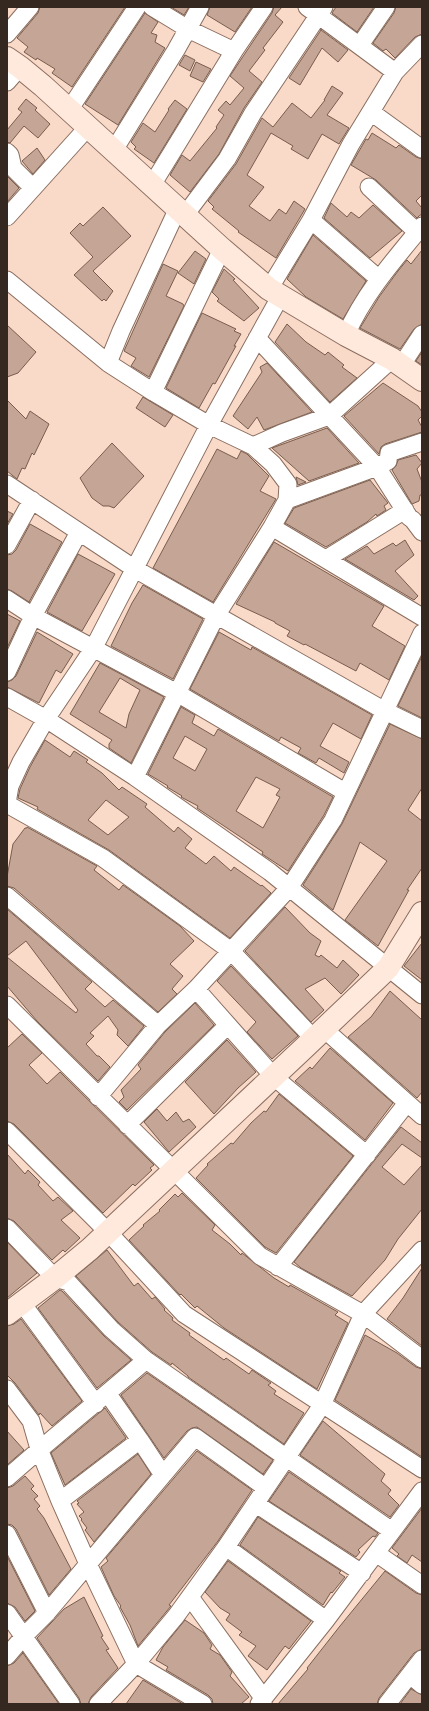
<svg xmlns="http://www.w3.org/2000/svg" width="429" height="1711" viewBox="0 0 429 1711" font-family="'Source Serif 4',serif">
  <style>
    .building { fill: #c5a696; stroke: #785d4e; fill-rule: evenodd }
    .lines { fill: none; stroke-linecap: round; stroke-linejoin: round }
    .street-casing { stroke: #8a6e5f; stroke-width: 19 }
    .secondary-casing { stroke: #8a6e5f; stroke-width: 24 }
    .street { stroke: #fff; stroke-width: 17 }
    .secondary { stroke: #ffe9dc; stroke-width: 22 }
  </style>
  <rect width="100%" height="100%" fill="#f9d9c8"/>
  <path class="building" d="M40 7H125L72 87 52 73 55 69 37 58 36 60 24 52 28 47 17 38 38 13Z
    M171 7H189L184 15Z
    M210 7H252L235 32 207 15Z
    M274 7H282L275 15 283 22 263 48 265 50 249 71 262 82 244 108 219 154 190 192 170 175 182 155 190 161 217 128 216 127 224 115 218 110 226 101 230 105 244 88 230 76 272 13Z
    M336 7H374L357 32 332 13Z
    M396 7H422V34L415 37 395 58 386 49 383 51 373 43 394 13Z
    M145 13 158 22 151 33 157 35 155 42 165 48 118 125 85 104Z
    M321 30 348 50 338 62 322 48 300 85 289 78Z
    M185 55 195 60 190 71 179 65Z
    M196 62 211 69 203 82 190 76Z
    M332 86 343 93 327 115 349 128 339 144 322 134 308 159 291 149 293 146 271 133 247 175 264 187 249 206 270 221 279 209 286 214 294 201 305 209 276 258 238 232 239 231 212 209 214 207 208 201 236 164 262 118 273 127 292 103 311 118 325 100H324Z
    M26 99 37 108 35 110 50 124 38 138 24 126 10 143 7 142V130L22 112 18 109Z
    M175 100 187 109 154 163 134 149 136 147 131 142 143 123 155 132 169 110 168 109Z
    M372 133 396 148 399 145 416 157 422 159V195L416 201 422 208V214L419 216 417 218 376 180 351 165 366 139 368 140Z
    M37 148 45 160 33 174 22 161Z
    M7 176 19 188 7 202Z
    M331 203 347 217 351 212 359 218 373 205 402 231 370 258 324 218Z
    M103 207 131 236 93 271 113 291 106 301 104 299 102 301 74 275 93 257 70 233 80 223 83 226Z
    M313 235 366 281 343 319 306 297 287 279Z
    M422 250V324L414 329 400 349 360 328 379 297 398 271 407 260 411 264Z
    M195 251 206 259 194 284 178 273Z
    M163 264 178 271 166 296 183 304 184 306 149 377 131 366 136 358 124 351Z
    M224 269 235 279 233 280 259 308 244 321 217 301 219 299 212 292Z
    M202 313 236 329 234 331 241 334 234 346H236L215 384 213 383 199 408 166 388Z
    M287 324 306 342 325 355 328 352 344 365 342 367 357 378 330 402 275 342Z
    M7 325 36 352 18 373 7 377Z
    M422 352V365L416 361Z
    M267 363 312 412 264 430 257 417 248 429 233 416 262 372 260 367Z
    M383 383 418 406 422 412V416L418 420 422 427V432L385 444 381 447 379 454 344 416Z
    M143 397 173 415 165 427 136 408Z
    M7 400 26 419 30 411 49 424 34 455 32 453 25 469 22 468 17 479 7 471Z
    M327 428 359 463 309 481 272 448Z
    M112 443 144 476 114 508 109 506H103L92 498 80 478Z
    M217 449 237 459 241 451 247 454 269 476 260 491 276 499 213 602 153 568Z
    M416 455 422 463 417 469 422 482V495H420L419 501 412 504 392 470 396 466 398 460Z
    M296 477 306 482 298 485Z
    M370 480 388 503 384 506 386 510 377 516 376 514 367 522 326 547 285 523 294 508Z
    M7 511 13 514 7 524Z
    M30 524 62 542 29 602 12 591 7 589V555L12 554 16 550Z
    M405 540 414 555 395 571 418 596 414 600 345 559 367 546 374 554 393 543 396 546Z
    M274 542 384 606 372 626 405 646 389 680 360 663 356 671 305 644 304 645 287 636 290 631 275 623V622L236 604Z
    M78 554 115 574 82 631 47 612Z
    M143 585 203 619 173 679 111 646 132 603Z
    M7 614 20 621 7 648Z
    M37 632 73 654 61 673 56 670 39 703 7 687V682L12 680 16 676Z
    M219 632 251 650 252 647 372 715 361 739 333 723 320 746 349 762 344 773 319 758 316 763 298 753 301 748 281 737 279 741 190 689Z
    M422 656V718L398 706Z
    M100 663 164 697 131 763 109 748V744L112 740 70 714ZM120 678 140 690 129 714 126 728 99 712Z
    M181 707 195 715 192 723 214 736 218 729 333 797 324 815 288 871 262 854 263 852 197 808 198 806 181 797 182 796 167 787 168 786 148 774ZM185 736 207 749 195 771 173 758ZM256 777 280 789 276 795 280 797 263 828 236 811Z
    M390 724 422 739V788L408 810 422 821V868L407 890H409L378 946 345 920 387 861 360 842 333 910 303 885 342 824Z
    M45 740 70 757 74 751 88 760 86 762 102 773 119 790 122 787 147 804 145 807 174 832 178 827 192 839 185 848 206 864 214 856 231 871 234 867 261 886 262 885 271 893 230 938 109 850 37 809 38 807 18 798 20 789 30 767ZM106 800 129 817 108 835 88 820Z
    M27 827 97 866 94 870 119 890 123 885 180 926 194 941 170 964 183 976 172 989 177 994 158 1012 14 888 7 886V877L13 844 25 828H27Z
    M285 907 310 933 321 941 315 955 319 957 321 955 337 968 343 960 359 975 341 994 325 978 305 989 324 1010 311 1022 245 951Z
    M7 909 92 982 85 989 105 1007 113 1000 144 1026 128 1046 117 1035 118 1030 108 1016 90 1033 94 1036 86 1044 97 1056H99L110 1067 98 1081 37 1021 7 986V957L76 1013 78 1010 26 941 7 956Z
    M422 943V980L404 966Z
    M231 966 298 1036 272 1059 247 1032 256 1022 217 981Z
    M390 991 422 1020V1092L417 1098 348 1037 371 1017Z
    M195 1003 214 1025 127 1110 119 1102 124 1097 121 1090 141 1069 138 1065 165 1032Z
    M22 1034 42 1053 29 1065 47 1084 60 1072 154 1165 150 1168 152 1170 135 1186 133 1184 103 1213 14 1124 7 1121V1048Z
    M227 1040 256 1072 238 1088 214 1114 185 1082Z
    M330 1048 393 1103 365 1140 295 1081 310 1067 312 1069Z
    M279 1094 353 1156 276 1253 265 1247 196 1178 208 1165 207 1164 231 1143 233 1144 251 1123 264 1111 266 1112Z
    M157 1109 167 1121 176 1112 183 1122 189 1119 196 1127 169 1152 144 1122Z
    M401 1127 422 1143V1158L402 1144 382 1167 404 1185 422 1165V1209L398 1239 385 1260 352 1296 301 1268 294 1262Z
    M7 1154 25 1174 28 1170 40 1182 38 1185 53 1201 58 1197 73 1211 61 1220 80 1238 65 1252 63 1250 52 1260 14 1221 7 1218Z
    M182 1193 215 1225 212 1230 230 1244 241 1255 242 1253 274 1278 289 1287 290 1285 338 1312 335 1315 348 1323 317 1389 224 1328 197 1306 195 1308 181 1294 180 1295 129 1240 144 1226 143 1225 160 1211 159 1210 175 1194 178 1197Z
    M7 1242 37 1273 7 1298Z
    M107 1250 134 1286 138 1283 152 1299 155 1297 165 1309 164 1310 173 1318 172 1320 190 1333 189 1335 224 1360 226 1358 249 1374 252 1370 271 1383 268 1385 276 1391 274 1394 304 1413 284 1444 188 1377V1376L172 1363 171 1365 152 1352 118 1322 76 1276Z
    M422 1268V1346L387 1319 403 1298Z
    M60 1290 62 1291 104 1336 131 1360 97 1388 38 1308Z
    M21 1319 82 1401 52 1426 40 1413 39 1415 15 1383 7 1375V1326L14 1324Z
    M365 1335 397 1353 416 1367 422 1369V1457L335 1400Z
    M147 1373 273 1460 263 1474 197 1427 192 1428 187 1431 164 1458 121 1395Z
    M105 1408 126 1438 65 1485 51 1453Z
    M323 1421 385 1474 381 1481 391 1490 388 1494 399 1505 390 1517 300 1455Z
    M7 1431 24 1450 7 1465Z
    M197 1451 252 1490 218 1541 169 1605 171 1606 138 1646 130 1625 120 1607 121 1606 114 1596 101 1567 108 1561 106 1558Z
    M138 1454 151 1474 94 1542 85 1530 87 1528 81 1520 82 1519 79 1516 84 1512 77 1504 79 1503 77 1501Z
    M289 1472 378 1533 375 1537 373 1536 358 1550 360 1552 356 1557 269 1501Z
    M25 1476 34 1486 31 1489 38 1496 34 1499 40 1506 37 1509 44 1518 71 1569 49 1595 16 1529 12 1525 7 1524V1488L13 1486Z
    M422 1508V1562L412 1555 407 1563 397 1556 399 1554 392 1548Z
    M258 1517 341 1571 339 1573 345 1577 332 1593 331 1592 323 1605 240 1545Z
    M7 1556 35 1611 25 1621 15 1607 7 1603Z
    M228 1561 311 1621 289 1649 285 1646 267 1670 248 1656 256 1646 239 1635 242 1632 226 1620 230 1614 220 1608 205 1592Z
    M385 1571 416 1593 422 1595V1649L414 1653 379 1698 377 1704H278L308 1669 307 1668 340 1626Z
    M84 1597 103 1636 101 1637 109 1649 106 1650 118 1668 91 1697 88 1704H81L79 1698 37 1638 64 1609Z
    M185 1620 204 1633 212 1645 210 1649 220 1655 232 1672 230 1676 249 1697 241 1704H213L212 1699 208 1695 166 1670 168 1667 156 1660 163 1647Z
    M23 1653 59 1704H7V1666L14 1663Z
    M143 1680 183 1704H126Z
    M411 1689 422 1695V1704H400Z"/>
  <g class="lines">
    <g class="street-casing">
      <path id="street" d="M152 7 188 29 234 51
        M307 7 395 72
        M7 34 30 7
        M360 45 386 7
        M7 82 20 67
        M69 110 137 7
        M371 112 422 149
        M114 150 176 50 200 7
        M7 152 10 155 13 168 33 188
        M152 185 234 51 264 7
        M369 187 417 232
        M185 215 227 159 253 113 324 7
        M7 217 88 127
        M311 220 379 279
        M7 280 108 363 153 392 209 425 253 446 273 464 288 484 287 500 272 527 216 616 135 777
        M269 289 311 220 351 144 395 72 422 44
        M346 335C364 294 394 260 422 226
        M257 338 377 467 409 517 413 520 422 532
        M108 363 121 331 178 208
        M401 366 422 334
        M153 392 222 249
        M253 446 282 433 329 416 392 359
        M7 484 135 569 385 711 422 729
        M287 500 377 467 388 461 389 453 422 442
        M272 527 422 617
        M7 545 32 500
        M326 559 405 510
        M7 599 33 616 177 693 345 792
        M7 672 33 616 79 532
        M7 697 46 719 135 777 270 872 422 995
        M7 803 10 786 21 762 46 719 93 649 209 425 280 297
        M7 804 103 858 231 951 314 1039
        M7 896 158 1025
        M196 989 274 1077 367 1155
        M7 1005 260 1256 363 1314 422 1359
        M324 1029 422 1116
        M98 1097 158 1025 196 989 289 888 333 820 422 633
        M127 1125 228 1025
        M7 1131 108 1232 184 1314 422 1469
        M7 1228 55 1278 68 1282 111 1329 146 1360 392 1531
        M278 1267 407 1103
        M22 1303 96 1404
        M7 1389 31 1421 39 1449 60 1501 88 1564 136 1664 203 1704
        M108 1394 140 1440 163 1475
        M7 1478C52 1438 100 1400 146 1360
        M60 1501 140 1440
        M256 1504 362 1573
        M7 1534 47 1613
        M226 1547 326 1620
        M376 1553 422 1585
        M190 1597 264 1699
        M7 1613 71 1704
        M7 1656 24 1636 46 1614 195 1437 266 1488
        M410 1675 422 1685
        M98 1704 136 1664 176 1616 226 1547 322 1405 363 1314 422 1250
        M259 1704 326 1620 422 1491
        M387 1704 422 1659"/>
    </g>
    <g class="secondary-casing">
      <path id="secondary" d="M7 58 20 67 43 86 222 249 269 289 346 335 392 359 422 380
        M7 1314 55 1278 90 1249 304 1048 388 968 422 913"/>
    </g>
    <use href="#street" class="street"/>
    <use href="#secondary" class="secondary"/>
  </g>
  <rect width="429" height="1711" fill="none" stroke="#342821" stroke-width="16"/>
</svg>
